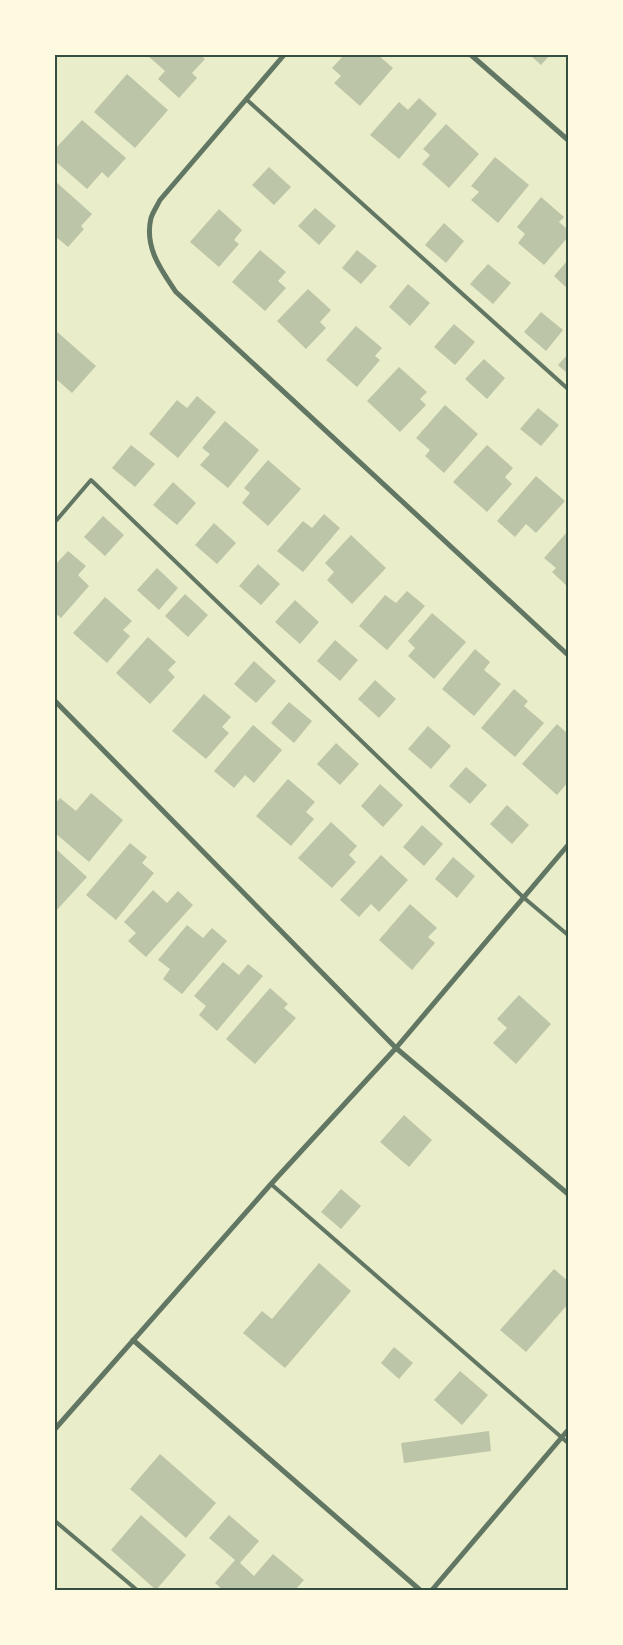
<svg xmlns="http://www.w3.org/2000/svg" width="623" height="1645" viewBox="0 0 623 1645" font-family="Overpass,sans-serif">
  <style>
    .building { fill: #bcc5a7 }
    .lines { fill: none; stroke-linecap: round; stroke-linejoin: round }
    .service { stroke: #617663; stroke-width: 4 }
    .minor { stroke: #617663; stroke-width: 5 }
    .neatline { fill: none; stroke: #344e41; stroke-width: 2 }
  </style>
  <rect width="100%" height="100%" fill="#e9edc9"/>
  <path class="building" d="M147 55H200L205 59 192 73 197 78 179 98 158 79 165 71Z
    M344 55H378L393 68 360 106 334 83 341 76 332 68Z
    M530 55H550L541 65Z
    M127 74 168 110 135 148 94 112Z
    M419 98 437 114 399 159 370 135 399 102 408 110Z
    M82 120 126 158 108 178 102 172 87 189 55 161V149Z
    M446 124 479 154 449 188 422 164 430 155 423 149Z
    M495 157 529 185 498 223 471 200 479 192 471 186Z
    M269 167 291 187 274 205 252 185Z
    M55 181 92 214 81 226 84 229 68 247 55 236Z
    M541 197 564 217 559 222 568 230V237L544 265 518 243 525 234 517 227Z
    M315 208 336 226 319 245 298 226Z
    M219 209 242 230 234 240 239 244 219 267 190 242Z
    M444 223 464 241 446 263 425 245Z
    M260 250 286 272 278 281 286 288 265 311 232 282Z
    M357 250 377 266 361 284 342 268Z
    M568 260V289L554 276Z
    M488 264 511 283 493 304 470 284Z
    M408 284 430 303 410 326 389 307Z
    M308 289 331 310 320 322 326 328 306 349 277 321Z
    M541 312 563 330 546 351 524 332Z
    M454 324 475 342 455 365 434 347Z
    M356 326 382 348 375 356 380 360 357 387 326 360Z
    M55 330 96 366 72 393 55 378Z
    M568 354V374L558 365Z
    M484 359 505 378 487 399 465 379Z
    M399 367 427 392 420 399 426 405 400 432 367 401Z
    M197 396 216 412 178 458 149 434 177 400 187 408Z
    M445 405 478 434 444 473 425 456 430 450 416 438Z
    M538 408 559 425 541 446 520 429Z
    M225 421 259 450 228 488 200 465 210 454 202 448Z
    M131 445 155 464 135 487 112 468Z
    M487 445 513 468 505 477 512 484 487 512 453 482Z
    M268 460 301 489 268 526 242 503 250 493 244 488Z
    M536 476 565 501 536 533 526 524 515 537 497 521Z
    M173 482 196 503 177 525 153 505Z
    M324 514 340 528 303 572 277 551 303 521 312 528Z
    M103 516 124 535 105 556 84 537Z
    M214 523 236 543 217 564 195 545Z
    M568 531V587L552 572 556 568 544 558Z
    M351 535 386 568 352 604 327 580 334 572 325 563Z
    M68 551 86 566 78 575 89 586 61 618 55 613V565Z
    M258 564 280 584 261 605 239 586Z
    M157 568 178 588 159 610 137 590Z
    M407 591 425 606 387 650 359 626 385 595 396 603Z
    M185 594 208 615 188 637 165 616Z
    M105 597 132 621 123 630 130 636 107 663 73 633Z
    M295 600 319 622 300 644 275 622Z
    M432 613 466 642 434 679 408 656 415 648 408 641Z
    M148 637 176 662 168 670 175 677 150 704 116 673Z
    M335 640 358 660 340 681 317 661Z
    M475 649 490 662 484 670 501 684 474 716 442 689Z
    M254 661 276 681 256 703 234 684Z
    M375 680 396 699 379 718 358 699Z
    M514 689 528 701 524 706 544 723 515 757 481 728Z
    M204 694 231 717 222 727 229 733 206 759 172 731Z
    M289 702 312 721 294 743 271 723Z
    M557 724 568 734V742L566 745 568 747V782L557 795 522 764Z
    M253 725 282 750 254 783 245 775 234 788 214 771Z
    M428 726 451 746 431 769 408 749Z
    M336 743 359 764 340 785 317 764Z
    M466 767 487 785 470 804 449 786Z
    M288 779 315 802 306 812 314 819 291 846 256 816Z
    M380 784 403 805 383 827 361 806Z
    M91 793 123 820 89 862 55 833V804L60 798 76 811Z
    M507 805 529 825 512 844 490 824Z
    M331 822 357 846 349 855 356 862 332 888 298 858Z
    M422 825 443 844 424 866 403 847Z
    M130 843 147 857 142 863 154 873 116 920 86 895Z
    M56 849 87 877 55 912V851Z
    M381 855 408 880 379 912 371 904 359 917 340 900Z
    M453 857 475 876 457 898 435 879Z
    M153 890 167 903 178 891 193 905 146 957 128 941 136 933 124 922Z
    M410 904 437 928 428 937 435 943 412 970 379 940Z
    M187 925 203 938 212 928 227 941 182 994 163 979 170 969 158 960Z
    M223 962 239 975 248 964 263 976 217 1031 199 1015 206 1006 194 996Z
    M270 988 288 1004 284 1008 296 1018 255 1064 226 1039Z
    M519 995 551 1024 516 1064 493 1043 507 1028 497 1019Z
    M404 1115 432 1140 409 1167 380 1142Z
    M341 1189 361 1206 341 1229 321 1212Z
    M319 1263 351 1291 285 1368 243 1333 262 1311 272 1319Z
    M554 1269 568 1281V1304L526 1352 500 1330Z
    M394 1347 413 1363 399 1379 381 1363Z
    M460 1371 488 1395 462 1425 434 1400Z
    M489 1431 491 1451 404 1463 401 1443Z
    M160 1454 216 1503 186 1538 130 1489Z
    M141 1515 186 1555 156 1590 111 1550Z
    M229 1515 259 1541 240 1563 254 1576 273 1554 304 1580 295 1590H223L215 1583 235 1560 209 1538Z"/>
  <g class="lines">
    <path class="service" d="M246 99 568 389
      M55 522 91 480 523 897 568 935
      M271 1184 568 1443
      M55 1521 137 1590"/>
    <path class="minor" d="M284 55 160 200C157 206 153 212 151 218 144 247 161 270 176 292L568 655
      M471 55 568 140
      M55 701 396 1048 568 1194
      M133 1340 420 1590
      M55 1429 271 1184 396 1048 568 845
      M432 1590 568 1430"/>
  </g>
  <rect width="623" height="1645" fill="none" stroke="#fefae0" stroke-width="112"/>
  <rect x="56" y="56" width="511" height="1533" class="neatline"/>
</svg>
